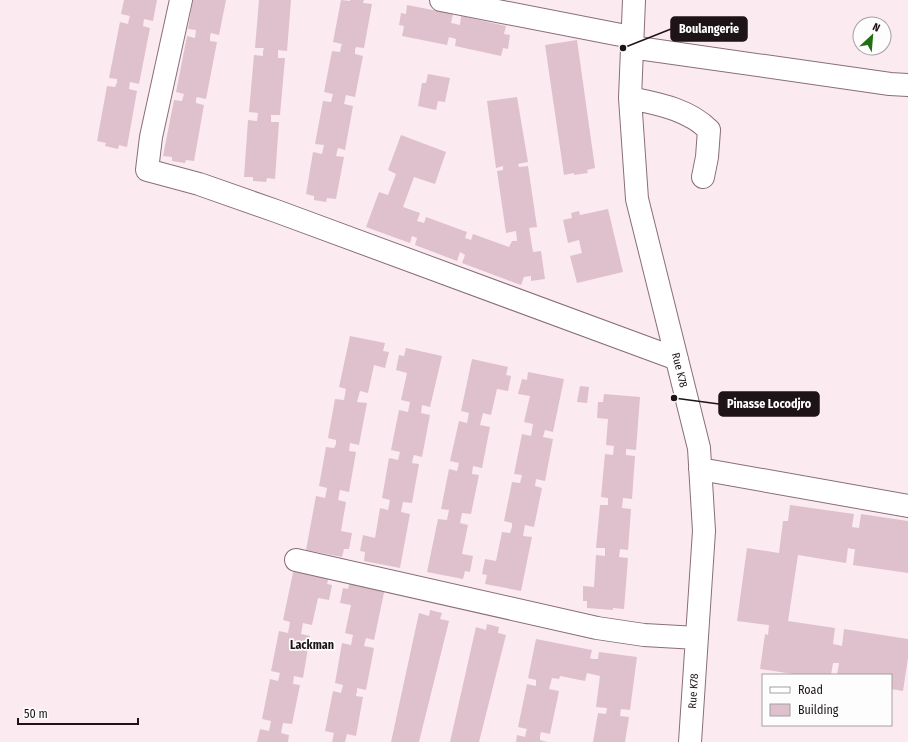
<svg xmlns="http://www.w3.org/2000/svg" width="908" height="742" viewBox="0 0 908 742" font-family="'Fira Sans Condensed',sans-serif">
  <style>
    .building { fill: #dec1cd }
    .lines { fill: none; stroke-linecap: round; stroke-linejoin: round }
    .minor-casing { stroke: #886e79; stroke-width: 24 }
    .minor { stroke: #fff; stroke-width: 22 }
    .labels { text-anchor: middle; stroke-width: 3.5; stroke-linejoin: round; paint-order: stroke }
    .street-label { font-size: 11px; fill: #1e1418; stroke: #fdfdfd }
    .neighbourhood-label { font-size: 12px; font-weight: bold; fill: #1e1418; stroke: #fdfdfd }
    .leader { fill: none; stroke: #1e1418; stroke-width: 1.5 }
    .callout-dot { fill: #1e1418; stroke: #fdfdfd; stroke-width: 1.5 }
    .callout { fill: #1e1418; stroke: #1e1418; stroke-width: 1.5 }
    .callout-label { font-size: 12px; text-anchor: middle; font-weight: bold; fill: #fff }
  </style>
  <rect width="100%" height="100%" fill="#fceaf1"/>
  <path class="building" d="M124 0H157L153 21 144 19 143 26 150 28 139 84 130 82 129 89 137 91 127 147 119 145 118 149 105 146 106 143 97 141 107 86 115 87 117 82V79L109 78 120 22 128 24 129 19 130 16 121 14Z
    M193 0H226L219 35 211 33 210 36V41L217 42 206 99 197 97 196 99V103L204 105 194 161 186 160 185 163 172 161V157L163 156 174 100 182 101 184 94 176 92 187 36 195 38 196 30 188 29Z
    M259 0H291L287 51 278 50V58H285L280 115H271V122H279L275 179 267 178 266 182 253 181V177H244L248 120 257 121 258 113 249 112 254 55 263 56V51L264 48H255Z
    M341 0 350 1V0H364L363 3 372 4 364 48 356 47 355 50V54L363 56 355 97 346 95 344 104 353 106 345 150 338 148 336 156 344 157 336 199 327 198 326 202 314 200V196L306 194 313 152 322 154 324 145 315 144 323 101 331 102 333 94 324 92 332 51 340 52 341 47 342 44 333 42Z
    M407 5 453 14 451 23 456 24 460 25 461 16 506 26 504 34 510 35 508 49 503 48 501 56 455 46 456 39 449 37 447 45 402 36 404 26 399 25 401 13 406 14Z
    M577 40 595 168 587 170 588 173 574 175V173L564 175 545 45Z
    M428 74 450 78 445 102 438 101 436 110 418 106 422 83H426Z
    M517 97 528 162 518 164 519 167 528 166 537 227 529 228 533 252 541 251 545 279 531 281V276L524 277 521 285 462 263 465 255 460 252 457 261 415 245 417 238 412 236 410 243 366 227 379 192 388 195 396 174 388 170 401 135 446 152 435 184 414 177 403 207 420 213 417 221 424 223 426 217 467 232 465 238 471 240 473 234 509 247 512 241H517L516 231 506 233 497 171 503 170V166L496 168 487 101Z
    M608 209 623 272 577 283 570 256 582 253 581 249 579 240 568 243 563 220 572 218 571 213 579 211 580 215Z
    M350 336 385 343 383 351 389 352 385 368 374 365 368 393 360 391 357 402 367 403 359 445 350 443 349 451 356 452 349 492 340 490 338 500 346 502 341 531 352 533 349 549H344L342 557 306 550 316 496 325 498 327 488 319 486 326 447 334 448 336 444V440L328 438 335 399 344 400 346 389 339 387Z
    M406 348 442 356 430 407 422 405 421 413 430 415 422 457 414 455 413 458 412 463 419 464 412 503 403 502 401 512 410 514 400 568 364 561 365 552 360 551 363 535 375 538 380 508 388 510 390 500 382 498 389 458 398 460 400 452 391 450 399 410 408 412 410 402 401 400 407 373 396 370 399 355 404 356Z
    M472 359 508 367 506 375 511 376 508 391 497 389 491 415 483 413 480 425 490 427 482 468 473 466 472 474 479 475 471 514 462 513 460 523 468 525 462 554 473 556 470 572 465 571 463 579 427 572 438 519 447 520 449 510 441 509 449 469 457 471 459 463 450 461 459 421 467 423 469 413 461 411Z
    M528 372 564 379 553 432 545 430 543 437 553 439 545 481 536 479 535 486 542 488 534 527 525 525 523 536 532 537 521 591 485 584 487 575 482 574 485 559 496 561 502 532 510 533 512 527V523L504 521 512 482 520 483 522 475 514 474 522 434 531 436 533 424 524 422 530 396 518 394 522 379 527 380Z
    M580 386 589 387 587 403 577 402Z
    M604 394 640 397 636 450 626 449V455L635 456 632 499 623 498 622 508 631 509 628 550 620 549 619 557 628 558 624 609 613 608V610L587 608V601H583V586L594 587 596 555 605 556V548H596L600 505H608V498L601 497 605 454 613 455 614 446 606 445 608 419 597 418 598 402H603Z
    M790 505 854 514 852 527 859 528 861 514 908 521V573L853 565 855 549H852L848 548 846 563 798 555 788 621 835 628 833 644 842 646 844 629 908 639V658L903 691 891 689V675H837L839 663H833L831 675H800L760 669 765 634 768 635 769 625 737 621 747 548 779 553 783 521H788Z
    M294 568 329 576 327 584 332 585 329 600 318 598 312 625 303 623 301 634 310 636 303 678 294 676 293 684 300 685 292 724 283 723 281 733 289 735 288 742H257L260 729 269 731 271 721 262 719 270 679 278 681 280 673 271 671 279 631 288 633 290 622 283 620Z
    M350 581 385 588 374 640 366 638 364 646 374 648 366 690 357 688V691L356 696 363 697 356 736 347 734 345 742H332L334 733 325 731 333 691 341 693 343 685 335 683 342 643 351 645 353 635 345 633 351 605 340 603 343 588 348 589Z
    M430 610 442 613 440 619 449 621 419 742H391L419 613 429 616Z
    M487 624 499 627 498 633 506 635 479 742H450L476 627 486 630Z
    M536 639 592 650 590 658 593 659H598L599 652 637 657 630 710 621 709 620 716 629 717 625 742H593L598 713 606 714 607 708 596 707 600 676 587 673 585 681 560 676 559 679 552 678 549 689 559 691 550 734 541 732 540 736V740L547 742H516L517 735 525 737 526 732 527 729 518 727 527 684 536 686V680L528 678Z"/>
  <g class="lines">
    <g class="minor-casing">
      <path id="minor" d="M181 0 151 137 147 170 199 184 276 211 677 359
        M441 0 631 37
        M634 0 630 98 637 199 699 448 704 531 690 742
        M631 47 890 84 908 85
        M630 98C658 104 688 109 709 130L707 157 703 177
        M700 469 908 506
        M296 560 597 628 644 635 697 638"/>
    </g>
    <use href="#minor" class="minor"/>
  </g>
  <g class="labels">
    <g class="street-label">
      <text transform="translate(680 370) rotate(76)" y="4">Rue K78</text>
      <text transform="translate(693 691) rotate(-86)" y="4">Rue K78</text>
    </g>
    <g class="neighbourhood-label">
      <text x="312" y="649">Lackman</text>
    </g>
  </g>
  <path class="leader" d="M623 48L671 29M674 398L719 404"/>
  <g class="callout-dot">
    <circle cx="623" cy="48" r="4"/>
    <circle cx="674" cy="398" r="4"/>
  </g>
  <g class="callout">
    <rect x="671" y="17" width="76" height="24" rx="4"/>
    <rect x="719" y="392" width="100" height="24" rx="4"/>
  </g>
  <g class="callout-label">
    <text x="709" y="33">Boulangerie</text>
    <text x="769" y="408">Pinasse Locodjro</text>
  </g>
  <rect x="762" y="674" width="130" height="52" fill="#fdfdfd" stroke="#a4a0a1"/>
  <rect x="770" y="687" width="20" height="6" fill="#ffffff" stroke="#a4a0a1"/>
  <text x="798" y="694" font-size="12" fill="#1e1418">Road</text>
  <rect x="770" y="704" width="20" height="12" fill="#dec1cd" stroke="#a4a0a1"/>
  <text x="798" y="714" font-size="12" fill="#1e1418">Building</text>
  <g transform="translate(872 36) rotate(26)"><circle r="19" fill="#fdfdfd" stroke="#a4a0a1"/>
  <path d="M0-3L7 15L0 10L-7 15Z" fill="#216f13"/>
  <text y="-6" font-size="11" font-weight="bold" text-anchor="middle" fill="#1e1418">N</text>
  </g>
  <path d="M18 718v6h120v-6" fill="none" stroke="#1e1418" stroke-width="2"/>
  <text x="24" y="718" font-size="12" fill="#1e1418" stroke="#fdfdfd" stroke-width="3" paint-order="stroke">50 m</text>
</svg>
